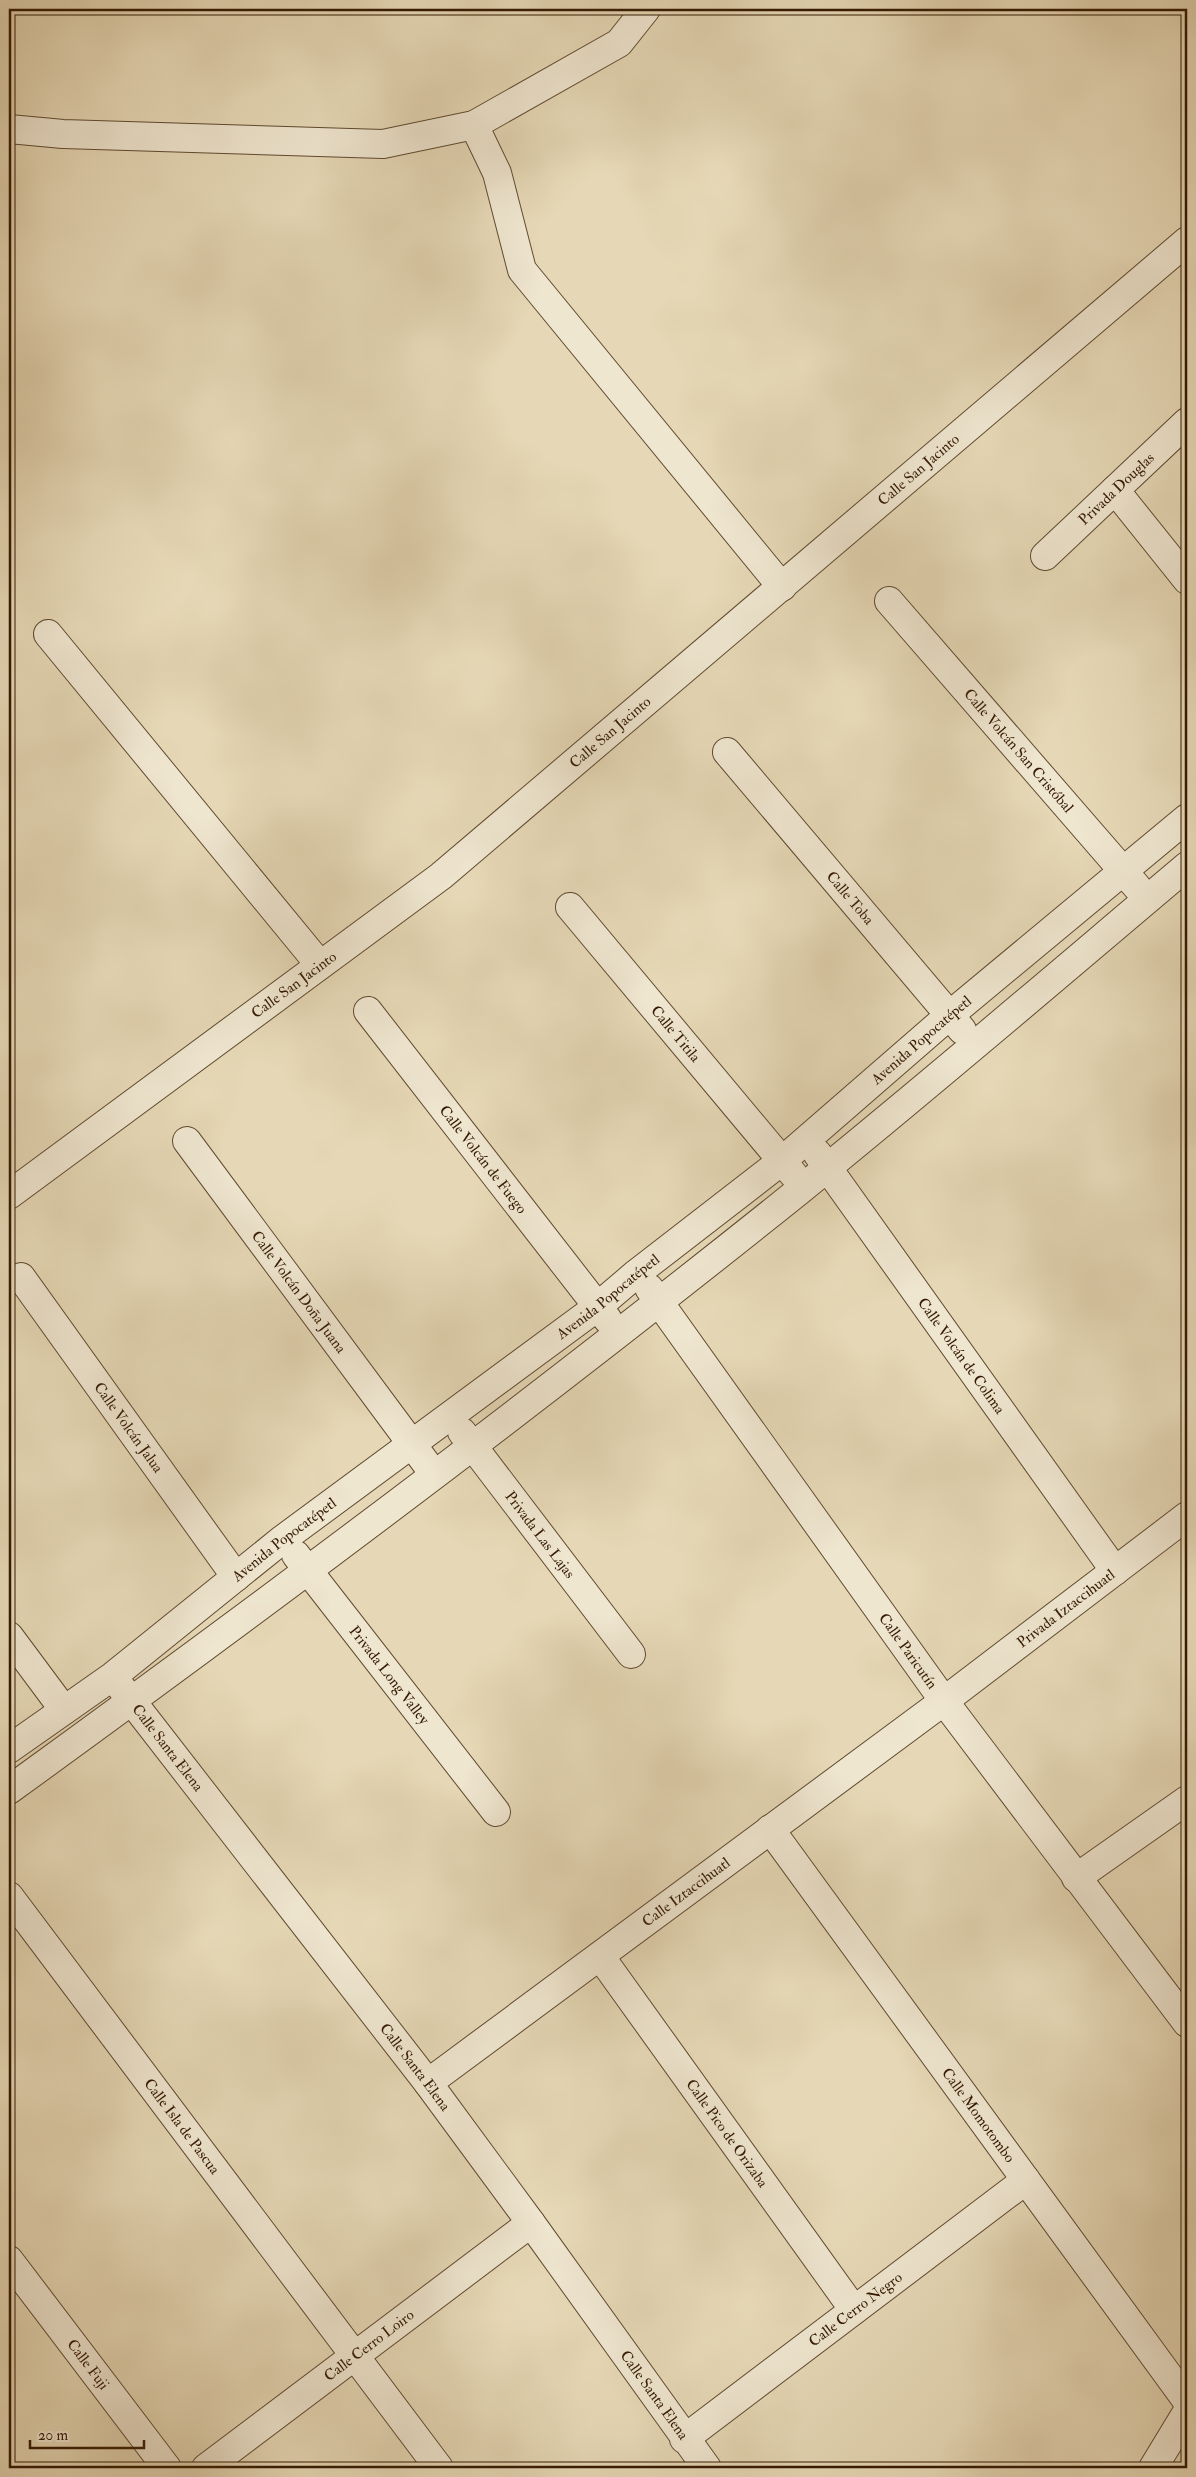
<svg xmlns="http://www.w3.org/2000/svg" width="1196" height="2477" viewBox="0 0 1196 2477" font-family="'IM FELL Double Pica',serif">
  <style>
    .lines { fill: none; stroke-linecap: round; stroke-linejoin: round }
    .street-casing { stroke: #604a30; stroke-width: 30 }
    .street { stroke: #efe6d0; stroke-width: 28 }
    .labels { text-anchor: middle; stroke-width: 4; stroke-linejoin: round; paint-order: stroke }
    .street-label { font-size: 15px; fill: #341a03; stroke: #efe6d0 }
  </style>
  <rect width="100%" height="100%" fill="#e6d8b6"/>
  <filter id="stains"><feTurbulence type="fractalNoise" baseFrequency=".004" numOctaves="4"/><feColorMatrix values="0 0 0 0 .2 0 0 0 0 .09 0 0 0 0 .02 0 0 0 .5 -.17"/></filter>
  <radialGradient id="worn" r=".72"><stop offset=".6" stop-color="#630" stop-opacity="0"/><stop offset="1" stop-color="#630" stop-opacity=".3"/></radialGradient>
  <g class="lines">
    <g class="street-casing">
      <g id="street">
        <path d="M474 125 497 173 522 270 782 587"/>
        <path d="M9 129 63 134 383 144 474 125 619 43 646 9"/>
        <path d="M1115 490 1187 580"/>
        <path id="s1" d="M1045 556 1187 422"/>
        <path id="s2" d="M889 601 1137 887"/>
        <path d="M48 634 320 965"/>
        <path id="s3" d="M727 752 962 1030"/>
        <path id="s4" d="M570 907 793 1174"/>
        <path id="s5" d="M368 1011 608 1320"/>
        <path id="s6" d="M187 1141 434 1474"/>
        <path id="s7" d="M817 1153 1115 1571"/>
        <path id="s8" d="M9 1195 441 876 1187 241"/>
        <path id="s9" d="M21 1277 236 1577"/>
        <path id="s10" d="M649 1288 944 1701 1187 2023"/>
        <path id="s11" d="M462 1432 631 1654"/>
        <path id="s12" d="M296 1555 496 1812"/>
        <path d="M9 1636 64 1710"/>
        <path id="s13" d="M120 1686 428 2083 531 2223 707 2468"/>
        <path id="s14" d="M9 1749 113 1676 283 1539 596 1308 637 1273 783 1160 951 1014 1187 818"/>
        <path d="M9 1790C277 1596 542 1397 800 1190 931 1084 1059 974 1187 866"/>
        <path id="s15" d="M770 1829 1187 2401"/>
        <path d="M1076 1878 1187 1800"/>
        <path id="s16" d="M9 1896 439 2468"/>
        <path id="s17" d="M600 1956 854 2310"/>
        <path id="s18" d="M428 2083 944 1701 1187 1516"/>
        <path id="s19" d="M9 2260 167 2468"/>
        <path id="s20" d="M684 2439 1026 2180"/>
        <path id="s21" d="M206 2468 531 2223"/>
        <path d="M1153 2468 1187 2412"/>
      </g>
    </g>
    <use href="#street" class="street"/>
  </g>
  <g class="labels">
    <g class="street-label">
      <text dy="5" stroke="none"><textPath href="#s8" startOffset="1164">Calle San Jacinto</textPath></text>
      <text dy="5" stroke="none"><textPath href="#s1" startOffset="98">Privada Douglas</textPath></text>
      <text dy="5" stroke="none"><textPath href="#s8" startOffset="759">Calle San Jacinto</textPath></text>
      <text dy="5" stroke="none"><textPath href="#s2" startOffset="198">Calle Volcán San Cristóbal</textPath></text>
      <text dy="5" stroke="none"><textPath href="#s3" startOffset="191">Calle Toba</textPath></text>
      <text dy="5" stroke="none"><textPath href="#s8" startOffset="354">Calle San Jacinto</textPath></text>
      <text dy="5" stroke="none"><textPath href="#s4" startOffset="165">Calle Titila</textPath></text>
      <text dy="5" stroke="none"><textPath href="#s14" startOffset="1156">Avenida Popocatépetl</textPath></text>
      <text dy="5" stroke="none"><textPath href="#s5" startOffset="188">Calle Volcán de Fuego</textPath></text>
      <text dy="5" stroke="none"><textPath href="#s6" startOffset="188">Calle Volcán Doña Juana</textPath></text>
      <text dy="5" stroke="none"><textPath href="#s14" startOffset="751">Avenida Popocatépetl</textPath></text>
      <text dy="5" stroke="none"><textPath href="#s7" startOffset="249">Calle Volcán de Colima</textPath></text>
      <text dy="5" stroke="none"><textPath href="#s9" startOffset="185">Calle Volcán Jalua</textPath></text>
      <text dy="5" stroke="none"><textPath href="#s11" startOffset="129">Privada Las Lajas</textPath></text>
      <text dy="5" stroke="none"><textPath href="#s14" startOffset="346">Avenida Popocatépetl</textPath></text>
      <text dy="5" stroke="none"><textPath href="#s18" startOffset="795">Privada Iztaccihuatl</textPath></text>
      <text dy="5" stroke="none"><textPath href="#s10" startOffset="446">Calle Paricutín</textPath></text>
      <text dy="5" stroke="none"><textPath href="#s12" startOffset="152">Privada Long Valley</textPath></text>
      <text dy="5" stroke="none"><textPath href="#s13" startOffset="78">Calle Santa Elena</textPath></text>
      <text dy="5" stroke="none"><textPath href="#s18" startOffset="321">Calle Iztaccihuatl</textPath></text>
      <text dy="5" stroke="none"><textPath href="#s13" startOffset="482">Calle Santa Elena</textPath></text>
      <text dy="5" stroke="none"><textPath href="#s15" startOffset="354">Calle Momotombo</textPath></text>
      <text dy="5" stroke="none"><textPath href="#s16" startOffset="288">Calle Isla de Pascua</textPath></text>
      <text dy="5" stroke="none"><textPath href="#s17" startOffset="218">Calle Pico de Orizaba</textPath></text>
      <text dy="5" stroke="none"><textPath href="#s20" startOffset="215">Calle Cerro Negro</textPath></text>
      <text dy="5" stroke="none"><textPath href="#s21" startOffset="204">Calle Cerro Loiro</textPath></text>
      <text dy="5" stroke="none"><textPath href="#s19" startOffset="131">Calle Fuji</textPath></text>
      <text dy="5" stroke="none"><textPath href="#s13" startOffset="888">Calle Santa Elena</textPath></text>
    </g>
  </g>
  <rect width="1196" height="2477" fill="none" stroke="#e6d8b6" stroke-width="30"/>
  <rect x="10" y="10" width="1176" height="2457" fill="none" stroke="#341a03" stroke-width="2.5"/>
  <rect x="15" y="15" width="1166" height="2447" fill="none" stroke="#341a03"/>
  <path d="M30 2440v8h114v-8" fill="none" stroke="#341a03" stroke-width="2.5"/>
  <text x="38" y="2440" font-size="15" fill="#341a03" stroke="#efe6d0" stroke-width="4" paint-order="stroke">20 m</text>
  <rect width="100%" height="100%" filter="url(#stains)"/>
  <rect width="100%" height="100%" fill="url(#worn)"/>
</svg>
